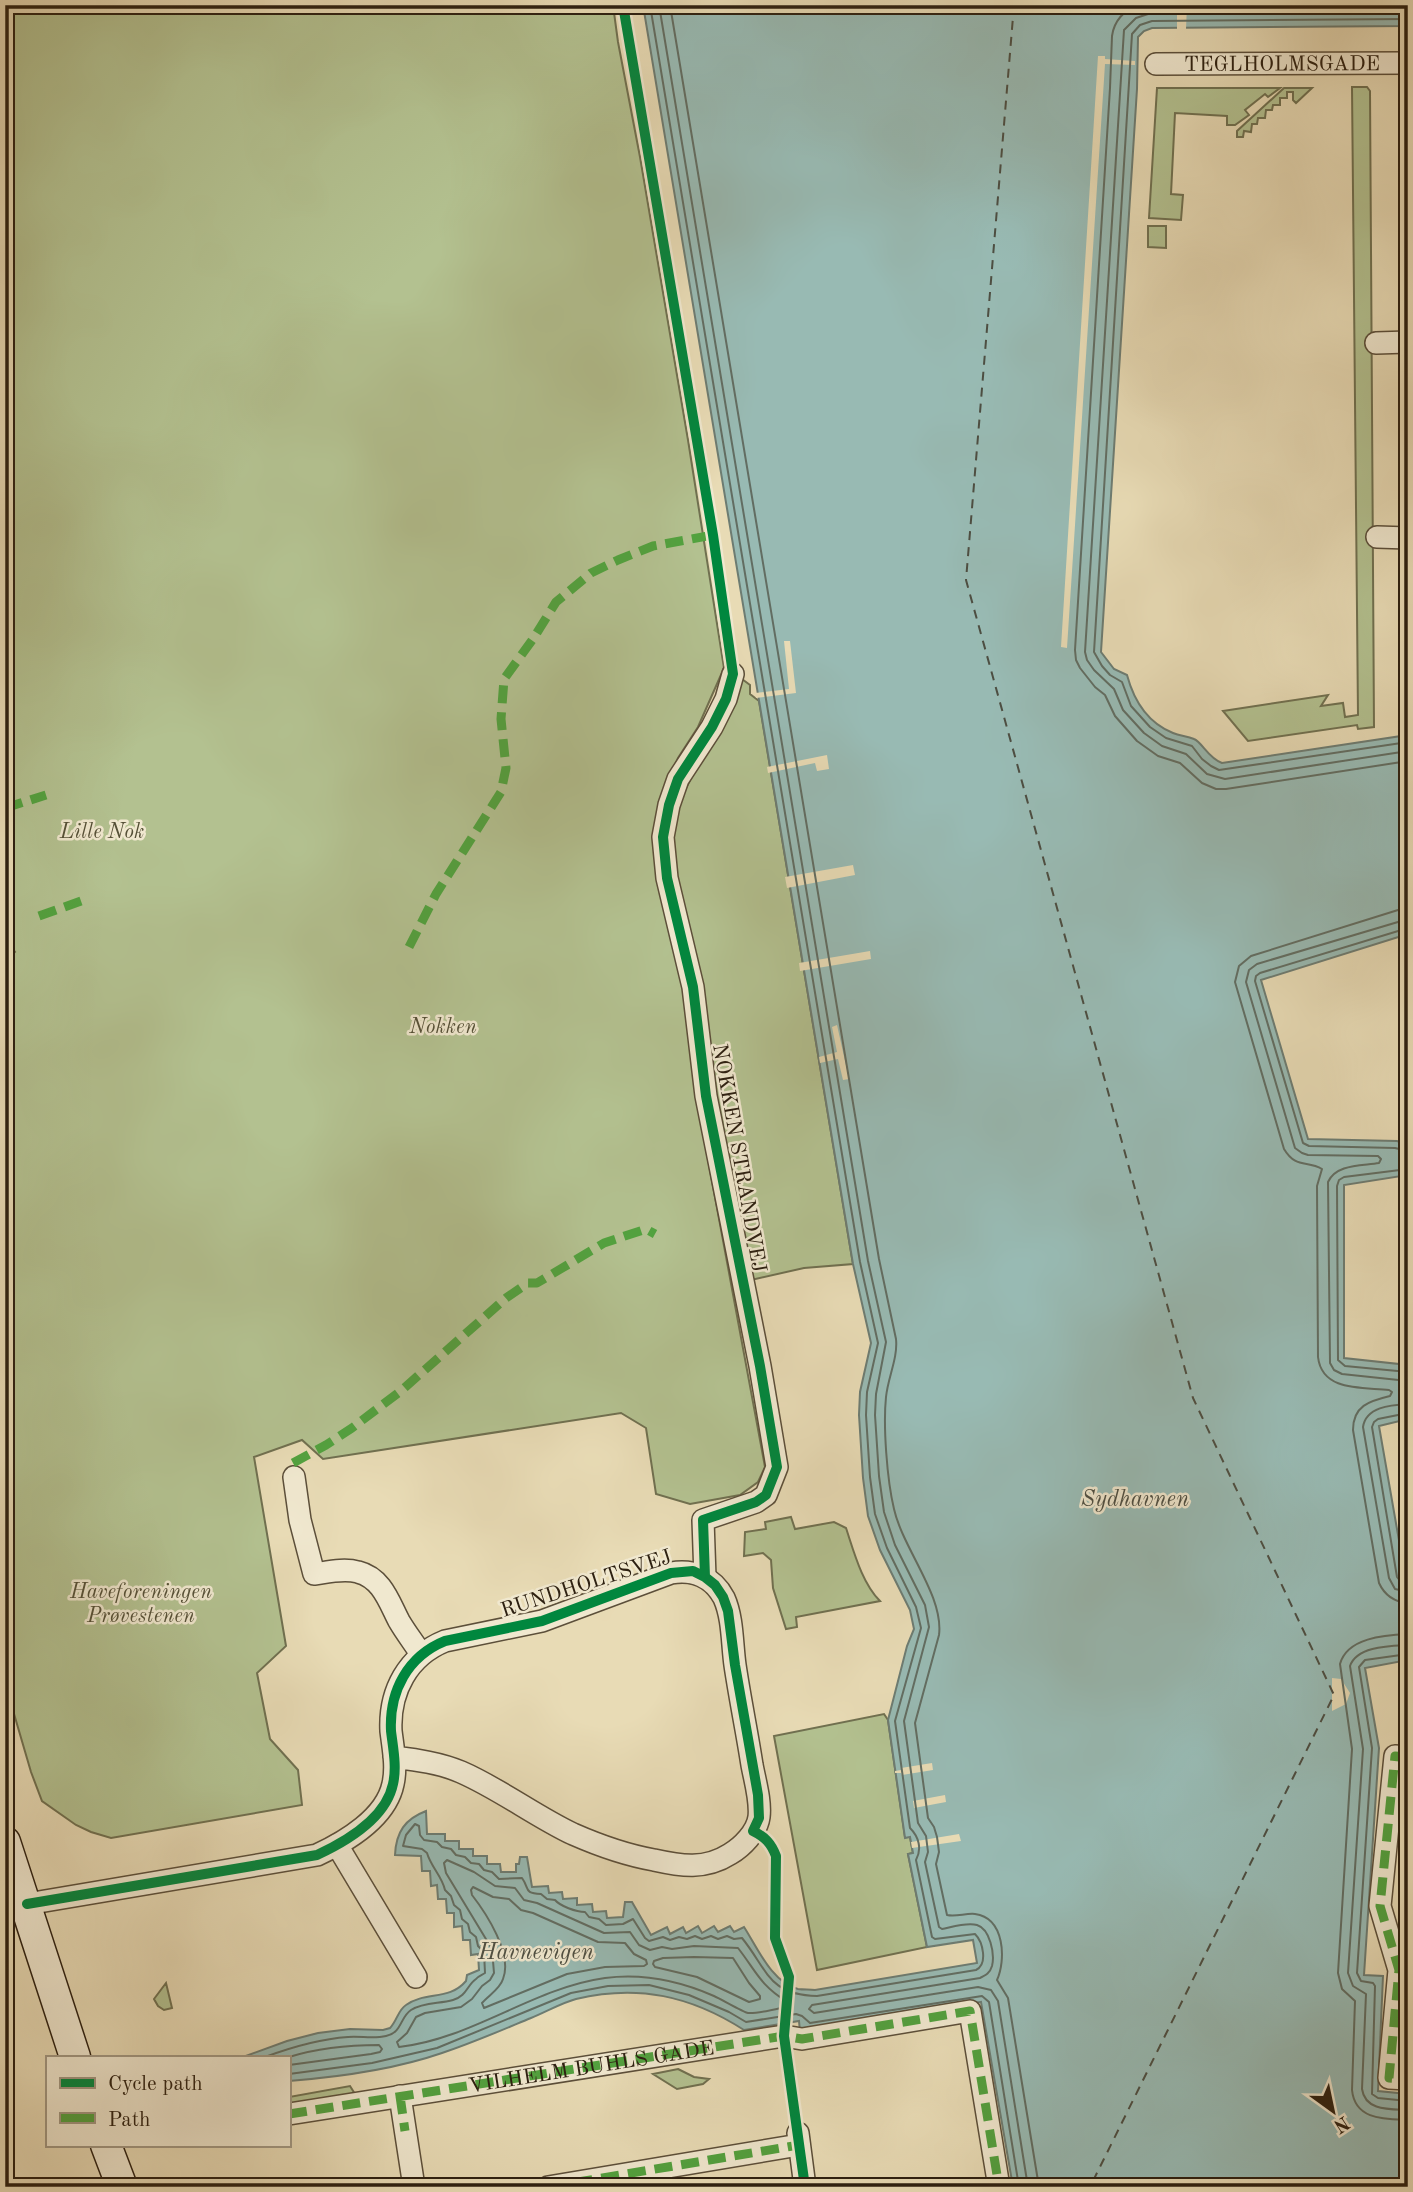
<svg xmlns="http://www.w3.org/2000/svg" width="1413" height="2192" viewBox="0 0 1413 2192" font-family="'Old Standard TT',serif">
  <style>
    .green { fill: #b3c190; stroke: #707050; stroke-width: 2 }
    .water { fill: #98bab3; stroke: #6d7c72; stroke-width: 2 }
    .pier { fill: #e8dbb5 }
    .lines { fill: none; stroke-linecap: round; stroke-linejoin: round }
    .shore { stroke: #626d62; stroke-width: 2 }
    .ferry { stroke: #4d4e42; stroke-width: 2; stroke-dasharray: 9 7; stroke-linecap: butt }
    .street-casing { stroke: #5c4f3a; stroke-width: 24 }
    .secondary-casing { stroke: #2d2011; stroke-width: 33 }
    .street { stroke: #f0e8cf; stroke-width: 21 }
    .secondary { stroke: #f0e8cf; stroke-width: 30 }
    .quiet { stroke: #52a23f; stroke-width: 9; stroke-dasharray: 18 9; stroke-linecap: butt }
    .cycleway-casing { stroke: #f0e8cf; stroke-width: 15 }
    .cycleway { stroke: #00873e; stroke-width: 10 }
    .labels { text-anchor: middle; stroke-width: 5; stroke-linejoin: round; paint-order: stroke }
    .street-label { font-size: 21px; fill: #2d2011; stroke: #f0e8cf }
    .park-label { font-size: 21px; font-style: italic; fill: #555037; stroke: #f0e8cf }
    .water-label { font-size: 23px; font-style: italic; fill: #4d4e42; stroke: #f0e8cf }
  </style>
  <rect width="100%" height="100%" fill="#e8dbb5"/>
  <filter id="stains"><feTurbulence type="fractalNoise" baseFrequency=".00286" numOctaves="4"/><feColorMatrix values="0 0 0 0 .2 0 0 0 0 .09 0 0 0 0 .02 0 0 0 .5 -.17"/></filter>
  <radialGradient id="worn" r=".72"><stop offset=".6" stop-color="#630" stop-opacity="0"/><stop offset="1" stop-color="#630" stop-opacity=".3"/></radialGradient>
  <path class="green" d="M14 5H613L618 42 640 157 688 440 724 668 698 727 678 758 659 802 657 859 683 978 697 1100 765 1467 758 1482 740 1495 690 1504 656 1494 646 1428 621 1413 323 1459 302 1440 254 1457 286 1646 257 1673 270 1739 298 1770 302 1805 111 1838 91 1832 76 1825 42 1801 31 1772 5 1683V961L15 952 5 939V18Z
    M1352 87H1367L1370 91 1374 727 1358 729 1357 725 1248 741 1223 711 1328 695 1321 706 1343 703 1345 717 1358 715Z
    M1157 88H1280L1268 97 1265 94 1245 110 1249 115 1235 125H1227V116L1175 113 1171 194 1183 195 1181 220 1149 218Z
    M1284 88H1312L1296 103 1293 100V92H1287V98H1280V105H1273L1272 110H1266L1265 118H1258L1257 124H1252L1251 132 1244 131 1243 137H1237V131Z
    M1148 226H1166V248L1148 247Z
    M742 679 750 685V694L759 701 853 1264 804 1268 751 1280 678 893 672 834 682 796Z
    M791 1517 795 1529 834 1522 846 1528C854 1552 862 1583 880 1601L796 1617 797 1627 786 1629 773 1588 771 1560 763 1553 744 1556 745 1532 766 1529 765 1522Z
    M884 1714 888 1720 905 1837H910L913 1853 908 1854 927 1947 817 1970 774 1736Z
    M166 1983 172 2008 164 2010 158 2006 154 1999Z
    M678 2069 694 2077 709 2079 703 2084 677 2089 653 2074Z
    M350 2086 355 2094 289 2105V2097Z"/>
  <path class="water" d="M643 5H1408V26L1152 28 1144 31 1138 37 1137 89 1101 652 1114 669 1127 675C1134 701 1148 723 1173 733 1180 736 1187 736 1194 739 1202 742 1208 758 1222 763L1408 735V934L1261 980 1308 1139 1397 1141 1408 1145V1175L1344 1185V1358L1408 1365V1419L1379 1426 1408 1592V1660L1365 1668 1379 1748 1364 1975 1383 1976 1378 2091 1408 2094 1404 2187H1013L981 2002 800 2032 799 2021 744 2030C691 1996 638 1984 576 1999 561 2003 546 2012 531 2018 502 2030 472 2043 442 2053 393 2070 339 2077 289 2081V2057H243L287 2041 318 2033 350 2029 383 2030 390 2028C397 2021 398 2010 406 2005 426 1991 449 2001 466 1981L467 1975 479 1970 478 1954 471 1955 470 1940H463L462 1926 454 1927V1913H447L446 1899H438L437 1885 431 1886 430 1871H422L421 1856 395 1855C396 1832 405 1819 426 1811L427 1834H445V1841H459V1849H473V1856H487V1864H500L501 1872H516V1864H519L520 1857H527L532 1887 548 1886 549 1893 562 1892 563 1899 577 1898V1905L592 1904 593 1912 606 1911 607 1918 623 1917 625 1902H632L651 1935 667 1927 670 1934 683 1927 686 1933 698 1926 702 1933 714 1926 718 1932 730 1926 734 1932 744 1927C757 1947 772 1983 798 1989 804 1990 810 1989 815 1990L977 1963 973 1940 927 1947 908 1854 913 1853 910 1837 905 1838 888 1720 907 1646 914 1629 910 1610 880 1550 868 1516 863 1478 859 1415 860 1392 871 1343 853 1264Z"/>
  <path class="pier" d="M1177 5H1187L1186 29H1177Z
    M1098 56H1105V59L1135 61V65L1105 64 1067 648 1061 647Z
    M784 641H790L796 693 756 698 755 693 789 689Z
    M827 755 829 769 817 771 815 763 768 773 767 767Z
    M853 865 855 875 787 888 785 877Z
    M870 951 871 959 800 971 799 963Z
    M837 1025 849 1079 843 1080 838 1059 820 1063 819 1057 837 1052 832 1027Z
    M1332 1678 1341 1679 1350 1693 1346 1704 1332 1711Z
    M932 1763 933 1770 902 1775 901 1773H895V1771L901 1770V1768Z
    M945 1795 946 1802 914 1808 913 1801Z
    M959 1834 961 1841 912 1848 911 1842Z
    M782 1976 794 1983 792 2025 779 2027Z"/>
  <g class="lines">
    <path class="shore" d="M659 5 868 1261 886 1342 876 1394 875 1415 879 1476 884 1512 895 1545 925 1605 929 1627 904 1721 918 1823 926 1836 928 1852 925 1862 939 1927 942 1929C952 1927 967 1922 977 1925 990 1929 995 1954 992 1966 990 1973 986 1975 980 1978L812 2005 809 2009 814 2013 978 1987 991 1990 998 2001 1028 2187
      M670 5 879 1259 896 1339C898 1358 888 1377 886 1397 883 1426 887 1480 894 1509 903 1549 944 1596 939 1635L915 1723 928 1818 934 1827 937 1837 939 1852 936 1864 947 1915C956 1917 966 1913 975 1914 1005 1918 1006 1960 997 1980L1008 1998 1039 2187
      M1138 5C1124 10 1114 21 1112 36L1110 88 1075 650 1076 660 1080 668 1095 687 1105 695 1115 716 1137 741 1158 756 1180 763 1202 783 1216 789H1226L1408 761
      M1408 10 1151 13 1136 18 1124 30 1085 652 1087 660 1094 670 1114 689 1123 710 1144 733 1162 746 1186 754 1207 774 1225 779 1408 751
      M1408 19 1152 21 1140 25 1132 34 1094 652 1102 666 1110 675 1122 682 1131 706 1150 727 1166 738 1192 746 1202 759 1211 766 1219 770 1408 742
      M1408 908 1398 910 1251 956 1239 966 1235 982 1284 1149C1296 1169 1307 1160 1322 1169L1317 1186 1318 1357C1322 1392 1363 1387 1389 1390L1392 1392 1390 1396C1369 1401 1353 1406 1353 1430L1379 1583C1385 1596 1394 1602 1408 1603
      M1408 919 1257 964 1249 970 1246 982 1295 1148 1302 1153 1308 1155 1378 1156 1381 1159 1379 1163C1361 1166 1336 1164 1328 1182L1330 1363 1334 1370 1342 1374 1408 1381
      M1408 928 1260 973 1256 976 1255 981 1303 1143 1309 1146 1395 1148 1408 1151
      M1408 1169 1344 1177 1339 1180 1337 1186 1338 1360 1345 1366 1408 1372
      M1408 1404C1390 1405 1366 1407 1363 1427L1389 1578 1395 1589 1408 1592
      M1408 1413 1378 1419 1374 1422 1372 1427 1397 1577 1401 1582 1408 1583
      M1408 1634C1384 1635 1347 1638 1340 1664L1352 1749 1338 1973 1342 1989 1355 2001 1352 2090C1355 2120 1384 2119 1408 2120
      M1408 1645C1390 1646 1357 1646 1350 1666L1363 1749 1348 1973 1353 1986 1366 1994 1362 2089C1365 2111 1390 2109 1408 2110
      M1408 1654 1365 1660 1359 1667 1372 1748 1357 1973 1361 1981 1373 1983 1375 1986 1372 2094 1378 2098 1408 2101
      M447 1860 474 1872 495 1886 515 1888 524 1900 537 1903 604 1933 630 1932 639 1945 650 1950 662 1947 672 1949 694 1946 738 1948C756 1971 760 1985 786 2001L787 2005 785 2007C776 2009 756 2014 748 2013 743 2012 721 1999 714 1996 680 1981 643 1973 605 1978 533 1988 472 2039 399 2047L397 2042 407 2033 416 2017 425 2013 461 2007 472 1999 482 1986 490 1980 494 1973 492 1949 446 1873 444 1863Z
      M473 1887 493 1897 509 1899 521 1910 533 1913 598 1942 625 1943 634 1954 646 1960 647 1964 644 1966 605 1967 567 1974 484 2008 482 2003C489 1995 500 1989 503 1979 513 1954 486 1913 472 1895L471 1890Z
      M694 1957 733 1958 749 1983 760 1996V1999L749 2002 697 1977 655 1967 653 1964 654 1961 663 1958Z
      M265 2057C292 2047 319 2039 348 2037 361 2036 374 2039 386 2036 402 2033 400 2017 411 2010 424 2002 439 2004 453 2000 467 1996 467 1985 476 1979 478 1976 482 1975 485 1973L484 1952 478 1946 476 1937 470 1932 468 1924 462 1919 460 1910 454 1905 451 1896 445 1890C442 1876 431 1867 427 1853L422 1849 403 1846 406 1835 415 1824 419 1826 420 1835 424 1840 437 1842 442 1847 451 1849 456 1855 465 1857 471 1863 479 1864 484 1870 492 1872 499 1879 522 1878C530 1889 523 1893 541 1894L547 1899 555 1900C560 1906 576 1912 585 1912L589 1917 599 1919 606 1925 623 1924 633 1919 645 1938 649 1941 663 1937 670 1940 679 1937 687 1939 695 1936 702 1939 711 1936 718 1939 727 1936 734 1939 742 1938C768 1970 768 1995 817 1996L976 1970C988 1964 983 1942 975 1934L935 1939 932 1937 916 1860C922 1849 919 1837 910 1828L895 1721 921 1628 916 1607 887 1548 875 1514 870 1477 866 1415 867 1392 878 1343 860 1262 650 5
      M289 2057C318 2048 348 2045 379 2045L382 2049 380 2052 371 2054 289 2065
      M289 2074 372 2063 437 2048 571 1993 608 1986 649 1985 689 1995 729 2012 746 2022 796 2014 802 2016 810 2023 982 1996 989 2002 1019 2187"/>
    <path class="ferry" d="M1014 5 966 580 1193 1398 1334 1695 1090 2187"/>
    <g class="street-casing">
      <g id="street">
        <path id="s1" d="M1156 64 1408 63"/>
        <path d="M1376 343 1408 342"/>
        <path d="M1377 537 1408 538"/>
        <path d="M294 1477 300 1520 314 1574C328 1572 344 1568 358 1572 382 1578 389 1602 399 1621 406 1633 414 1643 421 1654"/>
        <path d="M705 1577 703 1520 756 1502 766 1495 777 1467 760 1366 706 1096 693 987 667 878 663 837 669 805 678 779 712 727 726 699 733 674"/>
        <path d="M1408 1757 1395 1756 1380 1906 1399 1970 1389 2078 1408 2079"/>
        <path d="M337 1845 416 1977"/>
        <path d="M27 1904 317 1855C345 1842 386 1818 393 1784 397 1767 393 1748 391 1731 389 1691 408 1656 445 1641L542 1621 671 1573C693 1569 713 1577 724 1598 733 1618 732 1644 735 1665 740 1699 747 1732 752 1765 755 1781 761 1801 759 1817 757 1832 742 1847 730 1854 705 1870 681 1866 654 1860 626 1855 598 1845 573 1834 535 1816 500 1789 461 1772 440 1763 417 1760 394 1757"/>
        <path d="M400 2096 414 2187"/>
        <path id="s2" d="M289 2114 784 2036 802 2039 970 2011 999 2187"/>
        <path d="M798 2133 805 2187"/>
        <path d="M548 2187 799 2145"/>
      </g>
    </g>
    <g class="secondary-casing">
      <path id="secondary" d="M5 1842 75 2057
        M106 2145 122 2187"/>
    </g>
    <use href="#street" class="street"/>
    <use href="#secondary" class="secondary"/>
    <path class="quiet" d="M5 808 46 795
      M39 916 81 901
      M409 947 436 894 501 792 506 768 501 719 504 679 533 639 556 602 591 573 618 560 653 546 713 535
      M293 1463 326 1445 352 1428 402 1390 506 1298 528 1283H537L604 1243 646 1229 655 1234
      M1408 1757 1395 1756 1380 1906 1399 1970 1389 2078 1408 2079
      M400 2096 405 2131
      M289 2114 784 2036 802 2039 970 2011 999 2187
      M548 2187 799 2145"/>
    <g class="cycleway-casing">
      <path id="cycleway" d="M623 5 713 535 733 674 726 699 712 727 678 779 669 805 663 837 667 878 693 987 706 1096 760 1366 777 1467 766 1495 756 1502 703 1520 705 1577
        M27 1904 317 1855C345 1842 386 1818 393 1784 397 1767 393 1748 391 1731 389 1691 408 1656 445 1641L542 1621 671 1573 693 1571 705 1577 715 1585 723 1597 728 1611 735 1665 758 1795 759 1818 753 1831C765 1837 771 1843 776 1856L775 1938 789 1977 784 2036 805 2187"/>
    </g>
    <use href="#cycleway" class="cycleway"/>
  </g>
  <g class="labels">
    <g class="street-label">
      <text dy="7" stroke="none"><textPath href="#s1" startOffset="126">TEGLHOLMSGADE</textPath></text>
      <text transform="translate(740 1158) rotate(80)" y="7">NOKKEN STRANDVEJ</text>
      <text transform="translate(586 1583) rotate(-18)" y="7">RUNDHOLTSVEJ</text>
      <text dy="7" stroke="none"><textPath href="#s2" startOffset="306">VILHELM BUHLS GADE</textPath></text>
    </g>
    <g class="park-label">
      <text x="102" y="838">Lille Nok</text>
      <text x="443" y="1033">Nokken</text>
      <text x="141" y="1598">Haveforeningen<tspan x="141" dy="24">Prøvestenen</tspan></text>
    </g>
    <g class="water-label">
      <text x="1135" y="1506">Sydhavnen</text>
      <text x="536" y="1959">Havnevigen</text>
    </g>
  </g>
  <rect width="1413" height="2192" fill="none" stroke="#e8dbb5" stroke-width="28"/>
  <rect x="7" y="7" width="1399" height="2178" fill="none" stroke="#2d2011" stroke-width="3.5"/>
  <rect x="14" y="14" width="1385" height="2164" fill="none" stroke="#2d2011" stroke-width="2"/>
  <rect x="46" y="2056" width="245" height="91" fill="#f0e8cf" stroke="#a29883" stroke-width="2"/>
  <rect x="60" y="2078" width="35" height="10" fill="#00873e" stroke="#a29883" stroke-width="2"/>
  <text x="108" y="2090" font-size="21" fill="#2d2011">Cycle path</text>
  <rect x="60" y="2113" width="35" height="10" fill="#52a23f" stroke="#a29883" stroke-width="2"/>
  <text x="108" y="2126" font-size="21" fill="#2d2011">Path</text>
  <g transform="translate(1333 2111) rotate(147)" stroke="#f0e8cf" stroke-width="5" paint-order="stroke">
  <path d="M0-5L12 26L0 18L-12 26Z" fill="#2d2011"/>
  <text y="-10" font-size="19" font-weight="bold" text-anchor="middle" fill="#2d2011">N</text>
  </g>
  <rect width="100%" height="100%" filter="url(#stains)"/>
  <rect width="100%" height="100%" fill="url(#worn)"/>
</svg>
